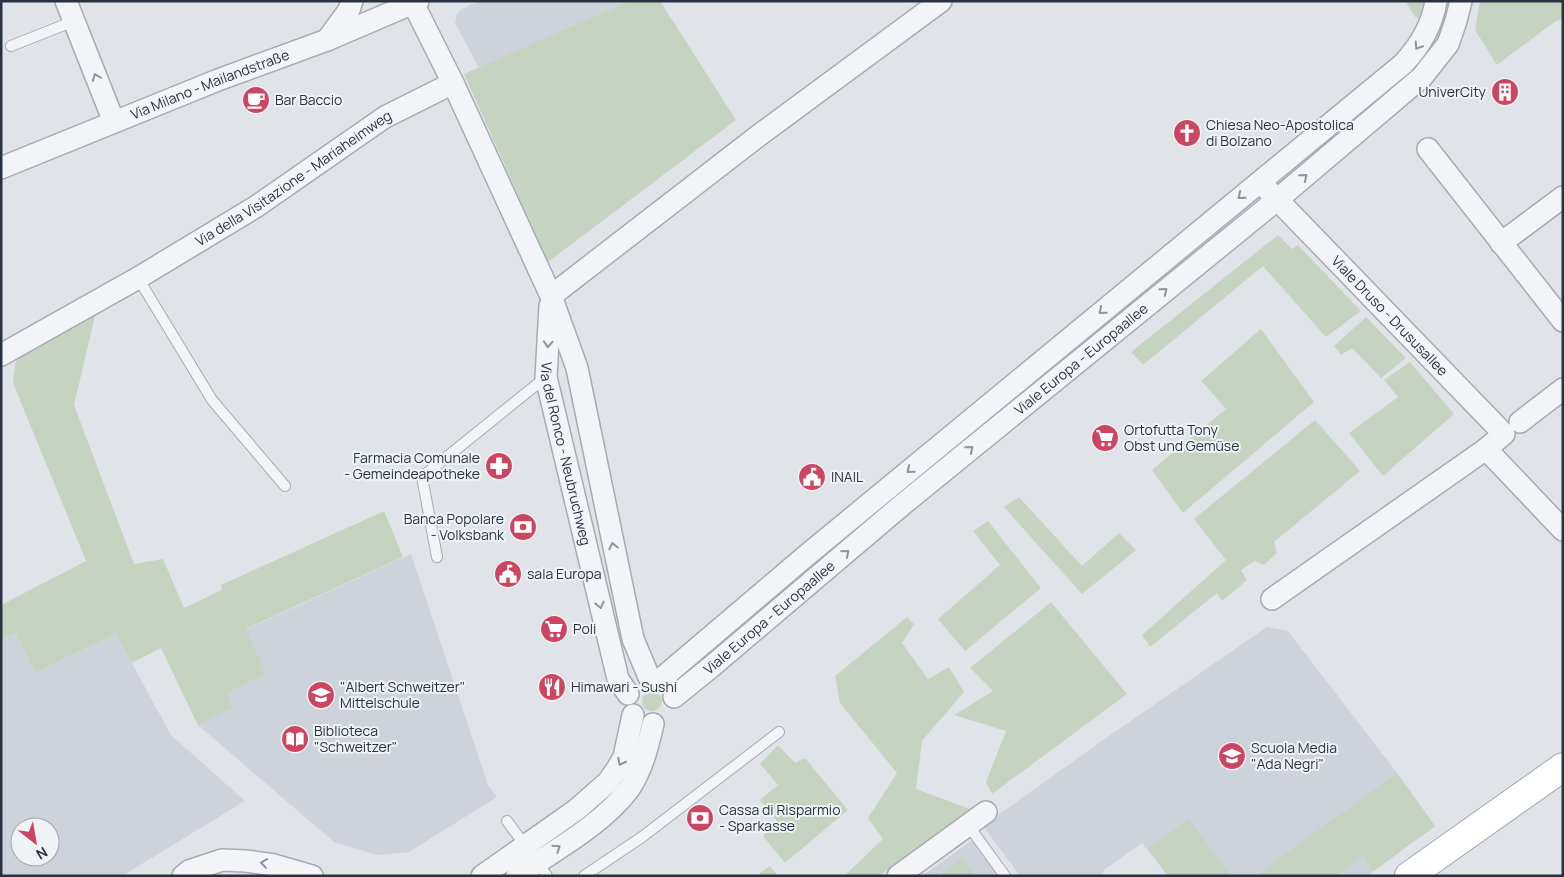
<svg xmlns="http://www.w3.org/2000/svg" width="1564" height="877" viewBox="0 0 1564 877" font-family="Manrope,sans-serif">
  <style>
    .built { fill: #ced3db; fill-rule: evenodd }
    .green { fill: #c7d3c1 }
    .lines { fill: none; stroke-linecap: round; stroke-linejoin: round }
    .lane-casing { stroke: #a5abb3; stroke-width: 12 }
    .street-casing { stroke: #a5abb3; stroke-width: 24 }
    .primary-casing { stroke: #9fa9b5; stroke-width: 30 }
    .lane { stroke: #f3f4f7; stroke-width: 10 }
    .street { stroke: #f3f4f7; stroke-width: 21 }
    .primary { stroke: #fff; stroke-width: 28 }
    .oneway { stroke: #8e939c }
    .labels { text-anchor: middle; stroke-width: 4; stroke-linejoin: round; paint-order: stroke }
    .street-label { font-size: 14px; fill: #293240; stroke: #eff3f6 }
    .poi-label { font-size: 14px; fill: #293240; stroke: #eff3f6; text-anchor: start }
  </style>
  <rect width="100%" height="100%" fill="#e0e4e9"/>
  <path class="built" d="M479 1H629L479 68 455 23 457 14 462 9Z
    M411 554 488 785 497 797 409 852 377 855 334 842 198 725 169 665Z
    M1267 627 1288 631 1397 773 1435 826 1367 876H1168L1142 843 1104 870 1100 876H1020L983 826 1103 740Z
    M16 633 35 673 116 634 171 735 245 801 122 876H1V640ZM20 827H50V857H20Z
    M982 833 1011 876H922Z"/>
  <path class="green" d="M629 1H660L736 120 548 262 464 74Z
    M1405 1H1428L1423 19 1415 17Z
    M1445 1H1454L1442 40 1424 66 1277 188 1274 184 1419 61Z
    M1480 1H1563V19L1556 21 1497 65 1475 30Z
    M1278 235 1292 249 1298 245 1361 311 1326 337 1263 266 1143 365 1131 352Z
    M97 308 74 405 134 564 163 559 184 608 222 590 221 585 384 511 403 557 246 629 266 674 226 693 233 708 198 725 161 648 132 663 116 634 35 673 16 633 1 640V605L86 561 13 383 17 351Z
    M1366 317 1406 358 1381 378 1352 348 1341 355 1334 346Z
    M1261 329 1314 402 1183 513 1152 470 1226 409 1201 381Z
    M1410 362 1454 414 1383 476 1349 433 1398 397 1384 380Z
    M1315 420 1360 471 1274 542 1277 553 1264 565 1255 561 1241 570 1247 580 1222 601 1217 593 1150 647 1142 635 1226 560 1194 519Z
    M1019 497 1082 566 1119 533 1136 550 1082 594 1004 507Z
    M988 521 1041 588 965 651 938 619 1000 565 973 531Z
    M1051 602 1127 694 992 794 986 782 1006 731 954 715 993 691 970 668Z
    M907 617 914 624 902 643 928 679 949 667 964 692 922 741 916 789 970 809 879 876H844L883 839 868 818 897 773 840 703 835 676Z
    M642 701a10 10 0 1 1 20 0a10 10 0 1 1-20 0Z
    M778 745 795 763 805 758 848 810 785 863 763 836 777 821 760 800 778 785 760 764Z
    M1397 773 1435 826 1374 871 1363 856 1336 876H1255Z
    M1189 819 1231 876H1168L1148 849Z
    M962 858 975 876H939Z
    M770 866 778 876H756Z"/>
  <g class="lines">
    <g class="lane-casing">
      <path id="lane" d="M11 46 74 21
        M138 278 212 400 285 486
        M437 557 422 477 546 377
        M507 821 527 848
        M968 825 1005 876
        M536 860 547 876
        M584 876 642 837 779 732"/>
    </g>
    <g class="street-casing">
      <g id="street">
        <path d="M66 1 114 122"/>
        <path d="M412 1 453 83 551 296 577 368 633 639 649 677"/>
        <path d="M327 40 349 10 352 1"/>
        <path d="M1428 149 1563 321"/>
        <path id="s1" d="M1 168 218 80 327 40 418 1"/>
        <path id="s2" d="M1268 190 1504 434 1486 449 1272 599"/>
        <path d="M1501 243 1563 197"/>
        <path d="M551 296 758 136 941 1"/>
        <path id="s3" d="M550 306 546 377 618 679 628 694"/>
        <path id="s4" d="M1 355 138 278 257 206 385 117 453 83"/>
        <path d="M1520 422 1563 389"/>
        <path d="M1486 449 1563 530"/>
        <path d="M661 679 807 555 1403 64C1420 46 1432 26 1436 1"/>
        <path id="s5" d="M674 697 711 667 902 505 1278 199 1422 77 1448 44 1456 21 1461 1"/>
        <path d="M183 876 189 871 222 860 246 861 274 865 312 876"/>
        <path d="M482 876 576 810 608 782 617 769 624 757 633 715"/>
        <path d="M517 876C553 851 602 825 629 789 642 770 648 746 653 724"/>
        <path d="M898 876 986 812"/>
      </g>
    </g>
    <g class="primary-casing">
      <path id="primary" d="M1409 876 1563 767"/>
    </g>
    <use href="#lane" class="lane"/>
    <use href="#street" class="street"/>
    <use href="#primary" class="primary"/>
  </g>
  <defs><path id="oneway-chevron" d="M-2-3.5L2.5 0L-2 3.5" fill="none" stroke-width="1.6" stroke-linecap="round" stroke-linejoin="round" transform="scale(1.25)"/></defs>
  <g class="oneway">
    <use href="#oneway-chevron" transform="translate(1418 46) rotate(123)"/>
    <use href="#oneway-chevron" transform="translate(96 77) rotate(-111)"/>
    <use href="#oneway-chevron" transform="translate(1304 177) rotate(-40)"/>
    <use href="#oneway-chevron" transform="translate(1241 196) rotate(141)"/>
    <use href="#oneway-chevron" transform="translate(1164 291) rotate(-39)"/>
    <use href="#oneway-chevron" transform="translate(1102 311) rotate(140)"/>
    <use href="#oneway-chevron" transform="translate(548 344) rotate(93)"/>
    <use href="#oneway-chevron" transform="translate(970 449) rotate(-39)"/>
    <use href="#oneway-chevron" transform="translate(910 470) rotate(141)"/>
    <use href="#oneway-chevron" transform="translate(613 546) rotate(-102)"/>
    <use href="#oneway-chevron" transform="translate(846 553) rotate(-40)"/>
    <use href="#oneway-chevron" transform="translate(600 605) rotate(77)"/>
    <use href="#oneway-chevron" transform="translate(621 762) rotate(117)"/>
    <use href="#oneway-chevron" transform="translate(557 848) rotate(-34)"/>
    <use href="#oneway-chevron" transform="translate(264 863) rotate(-172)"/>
  </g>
  <defs>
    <g id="building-disc" transform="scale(1.4375)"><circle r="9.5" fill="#cd4661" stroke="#eff3f6"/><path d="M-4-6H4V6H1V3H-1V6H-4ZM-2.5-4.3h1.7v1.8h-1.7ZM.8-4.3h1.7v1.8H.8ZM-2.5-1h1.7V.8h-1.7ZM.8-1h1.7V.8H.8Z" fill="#fff"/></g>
    <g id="cafe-disc" transform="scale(1.4375)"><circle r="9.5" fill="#cd4661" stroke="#eff3f6"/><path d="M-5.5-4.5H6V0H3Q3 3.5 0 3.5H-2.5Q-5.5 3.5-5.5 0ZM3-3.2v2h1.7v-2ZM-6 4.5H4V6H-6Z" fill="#fff"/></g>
    <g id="church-disc" transform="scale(1.4375)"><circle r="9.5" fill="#cd4661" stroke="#eff3f6"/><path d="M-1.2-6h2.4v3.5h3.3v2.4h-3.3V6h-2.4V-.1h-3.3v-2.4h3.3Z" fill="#fff"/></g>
    <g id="supermarket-disc" transform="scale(1.4375)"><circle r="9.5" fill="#cd4661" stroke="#eff3f6"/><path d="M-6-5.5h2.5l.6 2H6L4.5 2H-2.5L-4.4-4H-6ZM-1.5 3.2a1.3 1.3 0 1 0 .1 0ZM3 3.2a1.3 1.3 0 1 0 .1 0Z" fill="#fff"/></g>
    <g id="pharmacy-disc" transform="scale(1.4375)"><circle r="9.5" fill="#cd4661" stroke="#eff3f6"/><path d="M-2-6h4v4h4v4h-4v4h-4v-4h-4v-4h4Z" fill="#fff"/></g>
    <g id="civic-disc" transform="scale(1.4375)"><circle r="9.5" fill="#cd4661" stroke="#eff3f6"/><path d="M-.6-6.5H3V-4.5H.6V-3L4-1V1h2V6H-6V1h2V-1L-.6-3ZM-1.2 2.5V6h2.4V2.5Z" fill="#fff"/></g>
    <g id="bank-disc" transform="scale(1.4375)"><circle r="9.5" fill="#cd4661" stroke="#eff3f6"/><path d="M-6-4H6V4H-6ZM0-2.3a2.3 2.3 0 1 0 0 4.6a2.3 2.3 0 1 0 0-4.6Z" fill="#fff"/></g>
    <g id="restaurant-disc" transform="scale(1.4375)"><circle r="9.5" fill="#cd4661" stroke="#eff3f6"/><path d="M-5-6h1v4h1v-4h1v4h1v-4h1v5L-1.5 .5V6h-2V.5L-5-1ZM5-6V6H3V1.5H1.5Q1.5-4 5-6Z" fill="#fff"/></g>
    <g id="school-disc" transform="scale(1.4375)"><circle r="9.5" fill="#cd4661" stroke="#eff3f6"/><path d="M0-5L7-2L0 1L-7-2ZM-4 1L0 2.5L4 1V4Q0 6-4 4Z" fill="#fff"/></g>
    <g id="library-disc" transform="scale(1.4375)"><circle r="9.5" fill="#cd4661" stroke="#eff3f6"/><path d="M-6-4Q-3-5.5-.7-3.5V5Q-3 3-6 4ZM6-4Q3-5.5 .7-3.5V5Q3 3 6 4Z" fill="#fff"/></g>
  </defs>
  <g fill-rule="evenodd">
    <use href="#building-disc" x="1505" y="92"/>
    <use href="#cafe-disc" x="256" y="100"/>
    <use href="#church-disc" x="1187" y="133"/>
    <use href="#supermarket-disc" x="1105" y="438"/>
    <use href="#pharmacy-disc" x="499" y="466"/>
    <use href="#civic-disc" x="812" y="477"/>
    <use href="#bank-disc" x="523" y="527"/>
    <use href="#civic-disc" x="508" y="574"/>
    <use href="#supermarket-disc" x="554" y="629"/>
    <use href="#restaurant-disc" x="552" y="687"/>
    <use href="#school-disc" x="321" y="695"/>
    <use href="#library-disc" x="295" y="739"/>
    <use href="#school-disc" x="1232" y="756"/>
    <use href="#bank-disc" x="700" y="818"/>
  </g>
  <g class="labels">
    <g class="street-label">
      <text dy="5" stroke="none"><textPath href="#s1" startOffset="225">Via Milano - Mailandstraße</textPath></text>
      <text dy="5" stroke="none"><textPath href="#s4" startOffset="342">Via della Visitazione - Mariaheimweg</textPath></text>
      <text dy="5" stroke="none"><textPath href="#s2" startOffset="175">Viale Druso - Drususallee</textPath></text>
      <text dy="5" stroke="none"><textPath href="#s5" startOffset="529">Viale Europa - Europaallee</textPath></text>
      <text dy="5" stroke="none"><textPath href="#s3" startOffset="150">Via del Ronco - Neubruchweg</textPath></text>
      <text dy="5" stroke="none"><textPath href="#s5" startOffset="124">Viale Europa - Europaallee</textPath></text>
    </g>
    <g class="poi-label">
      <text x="1486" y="97" text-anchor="end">UniverCity</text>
      <text x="275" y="105">Bar Baccio</text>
      <text x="1206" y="130">Chiesa Neo-Apostolica<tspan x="1206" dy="16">di Bolzano</tspan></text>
      <text x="1124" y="435">Ortofutta Tony<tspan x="1124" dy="16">Obst und Gemüse</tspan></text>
      <text x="480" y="463" text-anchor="end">Farmacia Comunale<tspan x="480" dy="16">- Gemeindeapotheke</tspan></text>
      <text x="831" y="482">INAIL</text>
      <text x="504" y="524" text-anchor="end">Banca Popolare<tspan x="504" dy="16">- Volksbank</tspan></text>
      <text x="527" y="579">sala Europa</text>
      <text x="573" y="634">Poli</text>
      <text x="340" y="692">"Albert Schweitzer"<tspan x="340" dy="16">Mittelschule</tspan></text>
      <text x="571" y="692">Himawari - Sushi</text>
      <text x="314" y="736">Biblioteca<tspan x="314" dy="16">"Schweitzer"</tspan></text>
      <text x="1251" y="753">Scuola Media<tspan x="1251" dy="16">"Ada Negri"</tspan></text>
      <text x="719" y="815">Cassa di Risparmio<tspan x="719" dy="16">- Sparkasse</tspan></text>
    </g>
  </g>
  <rect width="1564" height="877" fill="none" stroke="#293240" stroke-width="5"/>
  <g transform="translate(35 842) rotate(149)"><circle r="24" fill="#eff3f6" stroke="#a0a6ad"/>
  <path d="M0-4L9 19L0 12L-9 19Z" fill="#cd4661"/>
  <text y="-8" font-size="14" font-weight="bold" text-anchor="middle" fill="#293240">N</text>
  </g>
</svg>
